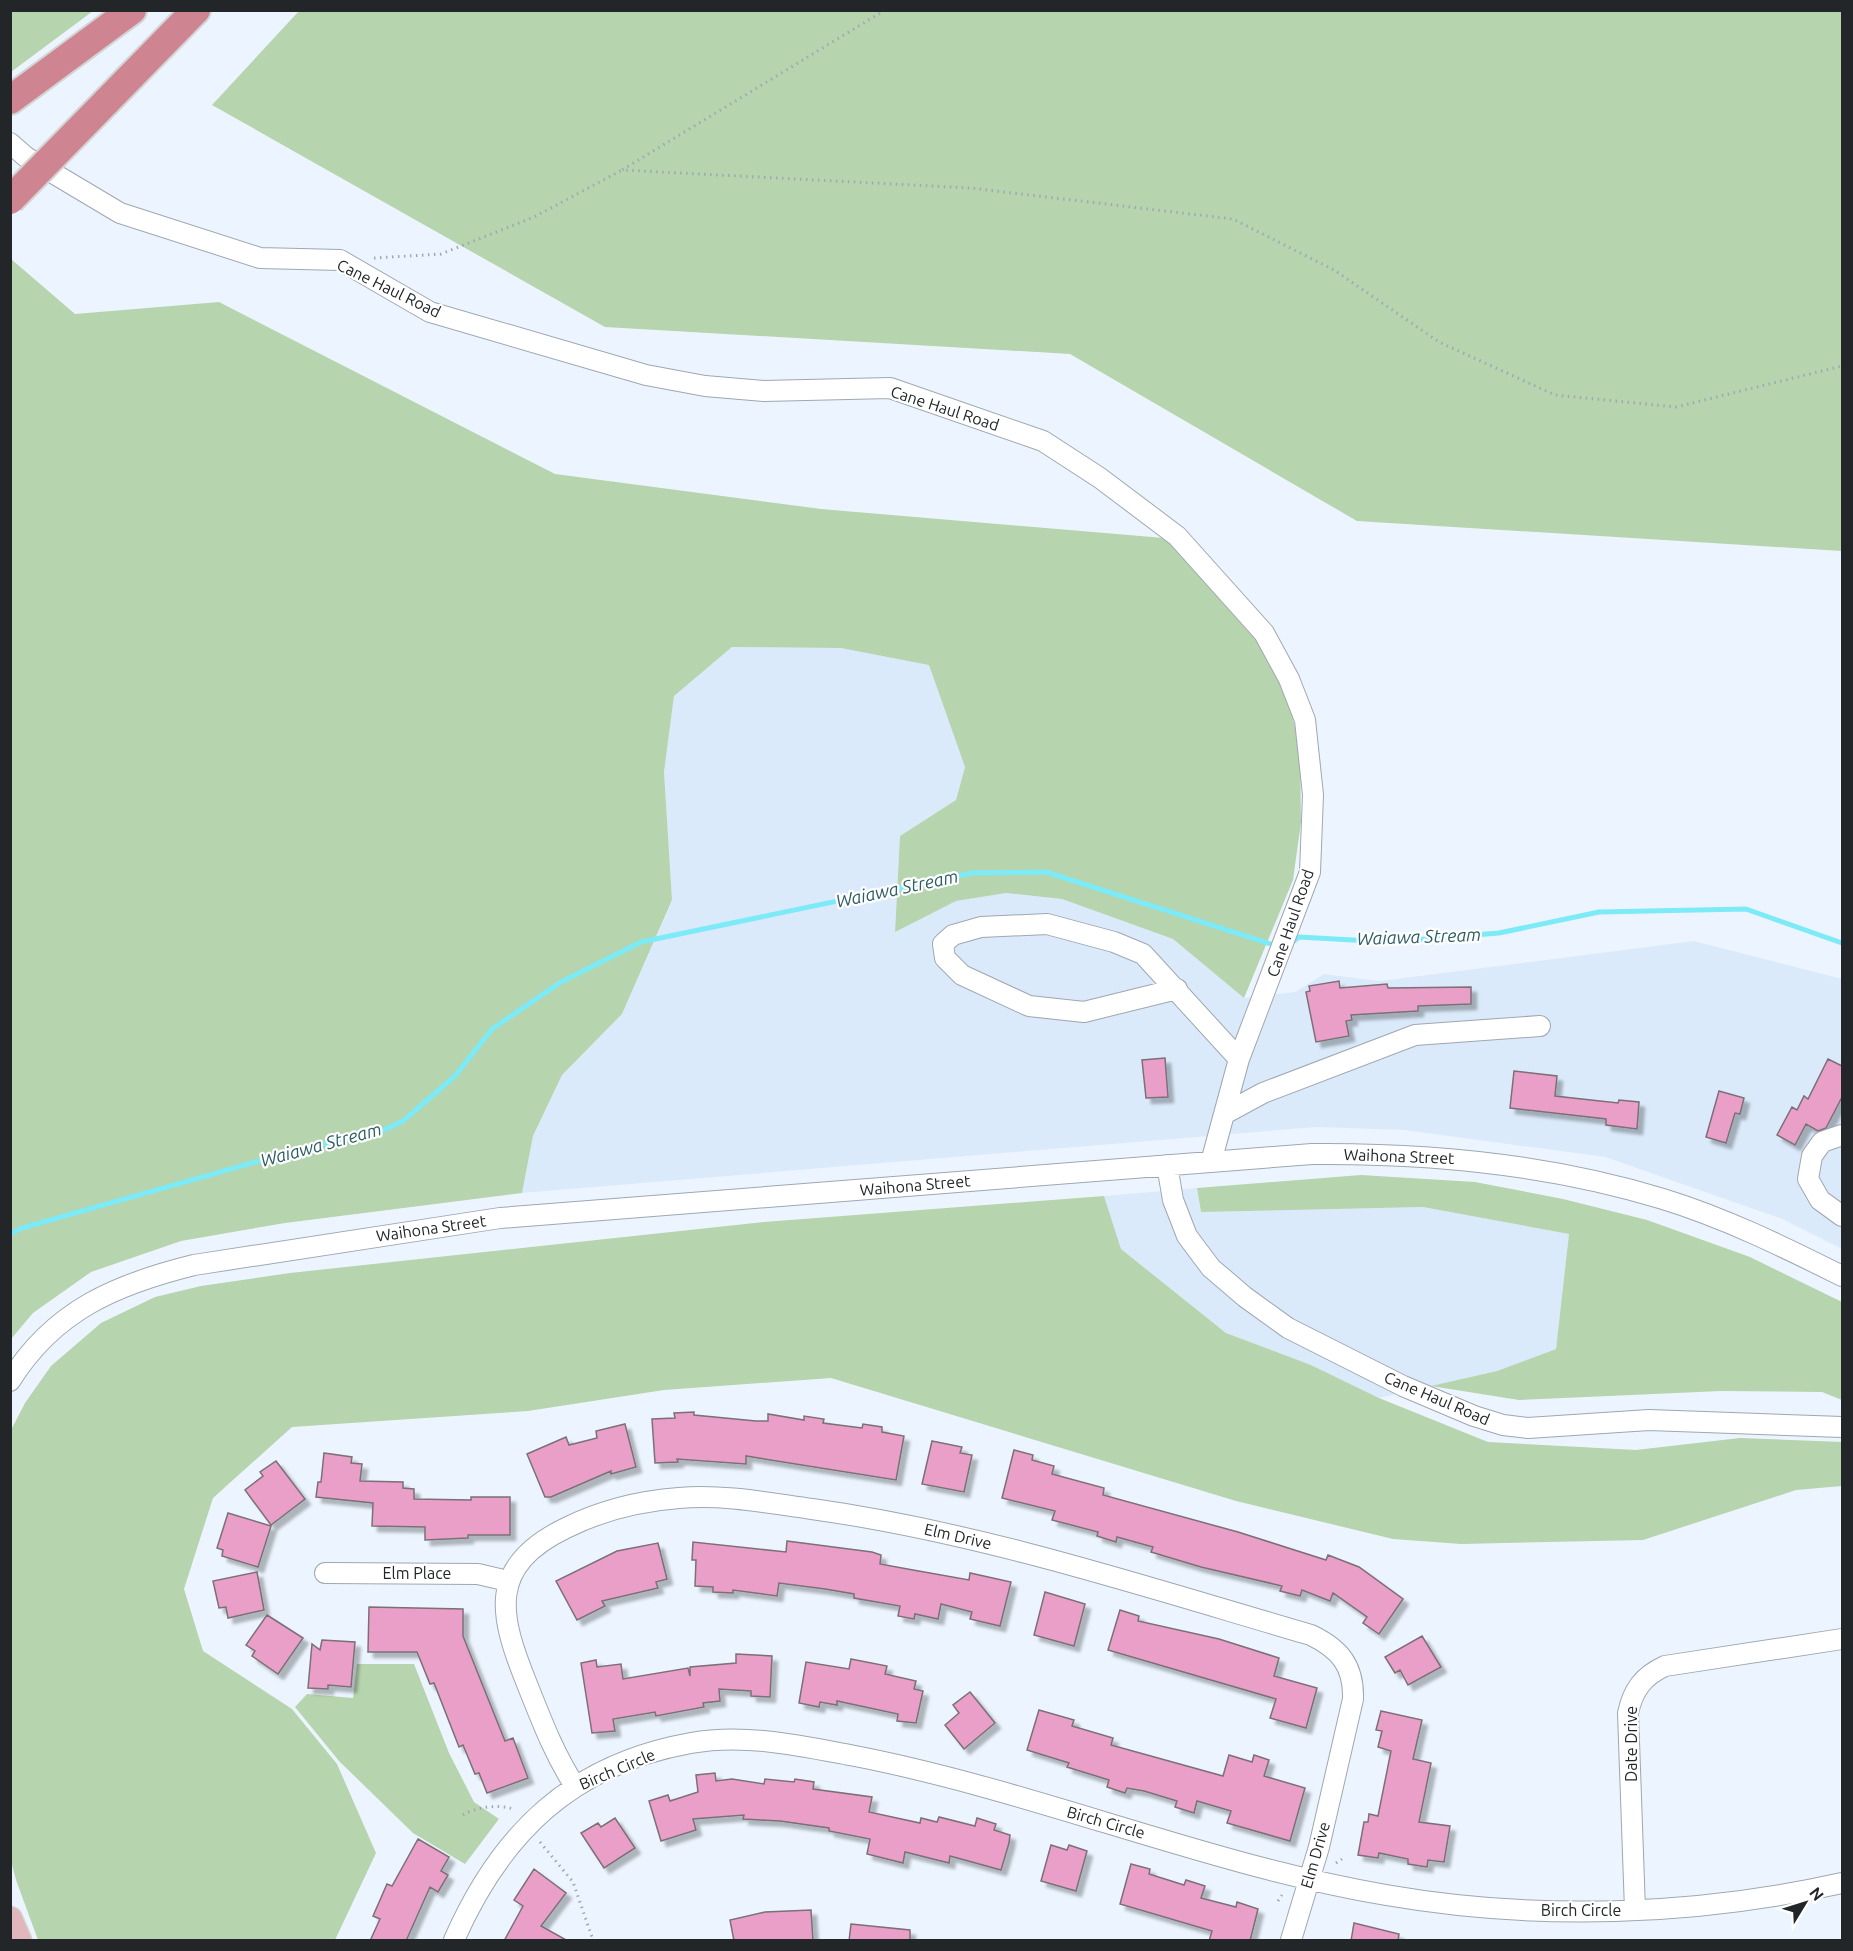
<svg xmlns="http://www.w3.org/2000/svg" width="1853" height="1951" viewBox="0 0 1853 1951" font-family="Ubuntu,sans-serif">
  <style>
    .built { fill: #dbeafa }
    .green { fill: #b6d4ad }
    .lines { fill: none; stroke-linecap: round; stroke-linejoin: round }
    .stream { stroke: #7deaf7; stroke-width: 5 }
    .building { fill: #ea9fc9; stroke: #7b7076; stroke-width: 1.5; filter: url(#shadow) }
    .minor-casing { stroke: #9fa7b0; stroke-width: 22 }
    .major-casing { stroke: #d3d4d4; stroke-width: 27 }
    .highway-casing { stroke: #d3d4d4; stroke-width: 32 }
    .path { stroke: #a1a8b0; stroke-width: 3; stroke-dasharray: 1.5 4.5; stroke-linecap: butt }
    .minor { stroke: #fff; stroke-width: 20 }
    .major { stroke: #e2b6bd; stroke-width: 24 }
    .highway { stroke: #cf8591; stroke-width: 28 }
    .highway-bridge-casing { stroke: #d3d4d4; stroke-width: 32; stroke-linecap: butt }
    .highway-bridge { stroke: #cf8591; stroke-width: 28 }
    .labels { text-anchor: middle; stroke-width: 4.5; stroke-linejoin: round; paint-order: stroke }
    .street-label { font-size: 16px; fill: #222629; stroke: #fff }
    .water-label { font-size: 18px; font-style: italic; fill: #2e5e64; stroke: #fff }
  </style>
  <defs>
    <filter id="shadow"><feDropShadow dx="5.5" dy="5.5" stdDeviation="1.5" flood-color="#0004"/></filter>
  </defs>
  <rect width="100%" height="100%" fill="#ecf5ff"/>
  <path class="built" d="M732 647 841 648 929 664 965 767 956 800 900 836 895 931 956 901 1006 893 1062 899 1173 939 1244 998 1295 992 1324 974 1380 981 1694 941 1842 979V1249L1782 1219 1605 1157 1404 1130 1316 1127 522 1193 533 1136 562 1075 622 1014 672 901 664 772 674 696Z
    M1197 1188 1201 1212 1423 1207 1569 1234 1556 1349 1497 1371 1379 1398 1311 1365 1226 1333 1121 1249 1104 1196Z"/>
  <path class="green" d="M11 10H93V11L11 72Z
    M299 11H1842V551L1357 521 1070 354 605 327 212 105Z
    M11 259 75 314 219 302 555 474 821 509 1164 538 1227 603 1259 641 1287 694 1300 749 1301 822 1293 880 1244 998 1173 939 1062 899 1006 893 956 901 895 932 900 836 956 800 965 767 929 665 841 648 732 647 674 696 664 772 672 900 622 1014 562 1075 533 1136 522 1193 285 1223 181 1241 91 1272 33 1313 11 1339Z
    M1361 1175 1475 1182 1563 1199 1647 1220 1750 1257 1842 1302V1400L1822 1392 1721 1391 1519 1400 1431 1386 1497 1371 1556 1349 1569 1234 1423 1207 1201 1212 1197 1188Z
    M1104 1196 1121 1249 1226 1333 1311 1365 1379 1398 1488 1442 1636 1450 1740 1438 1842 1442V1486L1796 1490 1643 1540 1461 1544 1393 1539 1236 1501 831 1378 664 1390 528 1411 292 1427 213 1498 184 1589 203 1651 292 1709 337 1764 376 1853 335 1940H38L16 1880 10 1857 11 1430 25 1403 51 1366 101 1323 155 1297 201 1286 290 1273 764 1222Z
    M357 1664H414L449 1753 474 1802 499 1819 465 1864 413 1833 339 1761 295 1707 307 1694 353 1698Z"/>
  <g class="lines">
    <path class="stream" d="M1291 943 1299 937 1388 942 1499 933 1599 912 1746 909 1842 943
      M10 1234 22 1228 309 1147 380 1132 403 1121 455 1076 492 1029 561 982 641 942 972 873 1046 872 1277 946"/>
  </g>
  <path class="building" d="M1339 981 1340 988 1387 984 1388 988 1471 987V1004L1418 1006V1011L1351 1015 1352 1020 1346 1021 1349 1036 1316 1042 1306 992 1310 991 1309 986Z
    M1165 1058 1168 1097 1146 1098 1142 1060Z
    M1828 1059 1842 1066V1097L1826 1128 1818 1131 1806 1124 1795 1145 1777 1135 1792 1107 1797 1110 1804 1096 1808 1099Z
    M1514 1071 1557 1076 1555 1096 1618 1103 1619 1100 1639 1102 1637 1129 1606 1125V1119L1510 1108Z
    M1719 1091 1744 1098 1740 1114 1735 1113 1726 1143 1706 1137Z
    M694 1412V1415L756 1421H768V1414L804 1420V1416L824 1419 823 1423 862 1428 863 1424 882 1427V1432L904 1436 896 1480 746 1456V1464L677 1459 678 1462 655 1463 652 1419 675 1418 674 1413Z
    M625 1424 636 1467 611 1474V1471L551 1497H545L527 1454 566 1437 569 1445 597 1438 596 1431Z
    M932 1441 962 1447 960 1453 972 1455 964 1492 922 1484Z
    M1014 1450 1033 1455 1032 1460 1054 1466 1052 1474 1104 1488 1103 1495 1238 1532 1326 1560 1328 1555 1359 1567 1403 1599 1379 1634 1363 1623 1367 1617 1333 1593 1330 1601 1302 1590 1300 1596 1280 1591 1282 1586 1201 1567 1151 1552 1153 1547 1117 1537 1116 1542 1097 1536 1098 1532 1052 1520 1055 1511 1002 1498Z
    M324 1453 352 1457 351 1463 362 1464 360 1481 403 1482V1488L414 1489V1499L471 1500V1497H510V1535H468V1538L425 1540V1527L372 1526 373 1503 316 1497 318 1482H321Z
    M276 1461 305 1499 271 1525 245 1490 263 1476 260 1472Z
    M228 1513 271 1526 258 1567 222 1556 223 1550 217 1548Z
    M787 1541 872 1552 881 1555 880 1564 913 1570 969 1580 970 1573 1011 1582 1000 1626 970 1619 972 1612 941 1604 938 1619 915 1614 914 1619 898 1616 900 1606 854 1598V1594L825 1589 779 1583 777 1596 733 1590V1593L713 1592V1587L695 1586 696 1560H692L693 1542 786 1552Z
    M658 1543 667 1579 656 1582 658 1588 602 1601 605 1606 577 1620 556 1581 617 1551Z
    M257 1572 264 1610 228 1618 226 1607 219 1608 213 1581Z
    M1045 1592 1085 1604 1074 1646 1034 1635Z
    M369 1607 463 1609V1636L505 1741 513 1738 528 1778 487 1793 479 1773 475 1774 463 1745 459 1747 434 1683 430 1684 417 1652H368Z
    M1120 1610 1139 1616 1138 1621 1219 1639 1279 1658 1274 1676 1317 1688 1306 1728 1270 1718 1276 1699 1108 1650Z
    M267 1615 303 1638 278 1674 252 1656 255 1651 246 1645Z
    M1422 1636 1441 1667 1408 1685 1400 1670 1395 1673 1385 1657Z
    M322 1640 355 1642 351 1687 328 1685V1689L308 1688 312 1644 320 1650Z
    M736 1654 772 1656 770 1697 751 1696V1691L719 1689 720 1701 703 1703 704 1707 656 1716 655 1712 613 1719 615 1731 592 1733 581 1663 596 1660 597 1667 621 1664 623 1679 688 1668 690 1676V1667L736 1663Z
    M851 1659 887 1666 885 1674 916 1681 914 1689 923 1691 916 1723 897 1721 898 1714 837 1701V1705L820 1702 819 1707 799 1703 806 1662 849 1669Z
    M970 1692 995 1723 964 1749 945 1725 959 1713 953 1705Z
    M1039 1710 1074 1720 1072 1726 1113 1738 1111 1745 1223 1776 1229 1755 1252 1762 1254 1755 1269 1760 1264 1776 1305 1788 1290 1841 1227 1823 1231 1811 1197 1801 1194 1813 1175 1807 1177 1801 1144 1791 1127 1788 1125 1793 1107 1787 1109 1780 1067 1767 1069 1763 1027 1750Z
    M1381 1711 1422 1720 1413 1759 1431 1763 1419 1822 1450 1826 1444 1862 1428 1860 1427 1867 1408 1864V1859L1379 1853 1378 1858 1358 1855 1364 1822H1368L1369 1814 1378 1816 1391 1751 1378 1747 1382 1731 1376 1730Z
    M715 1773 716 1781 732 1779 764 1784 765 1779 794 1782 795 1779 814 1782 813 1789 872 1797 869 1812 920 1823 921 1818 937 1822 939 1817 975 1826 977 1818 996 1824 994 1830 1010 1835 1009 1843 1001 1870 950 1856 949 1863 905 1852 903 1863 867 1854 870 1839 829 1831V1828L780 1821 743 1819 744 1815 693 1819 696 1830 661 1841 649 1801 668 1795 670 1801 698 1792 696 1775Z
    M615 1818 635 1848 604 1868 581 1833 598 1823 601 1827Z
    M418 1839 449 1857 441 1871 448 1875 438 1892 430 1887 406 1941H370L380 1919 373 1916 387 1884 392 1886Z
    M1051 1845 1067 1850 1069 1845 1087 1851 1076 1891 1041 1881Z
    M1131 1864 1150 1869 1149 1874 1184 1885 1186 1880 1205 1886 1201 1898 1236 1907 1237 1902 1258 1909 1250 1941H1209L1212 1931 1120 1904Z
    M534 1869 566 1893 541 1926 568 1941H504L523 1906 514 1900Z
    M811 1910 813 1941H734L730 1920 765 1912Z
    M1354 1923 1399 1934 1398 1941H1351Z
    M851 1924 910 1930V1941H849Z"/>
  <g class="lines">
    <g class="minor-casing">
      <path id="minor" d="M10 143 26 157 120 213 260 258 340 260 430 312 646 375 705 386 764 391 890 388 1043 441 1100 478 1177 536 1264 633 1289 679 1305 720 1313 795 1310 872 1239 1059 1211 1162
        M1177 989 1084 1012 1029 1006 962 975 945 958 943 944 953 935 981 927 1047 924 1114 942 1143 954 1239 1059
        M1226 1113 1263 1093 1415 1035 1540 1026
        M1842 1135 1822 1142 1812 1156 1808 1179 1820 1200 1842 1216
        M1167 1165 1173 1200 1187 1236 1211 1268 1245 1297 1288 1328 1403 1386 1474 1416 1503 1425 1528 1428 1649 1420 1842 1427
        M10 1381C54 1310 117 1284 194 1265L500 1218 1312 1154C1430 1153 1549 1164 1663 1199 1725 1218 1784 1247 1842 1276
        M325 1573 478 1574 508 1581
        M575 1786C554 1754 541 1719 527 1684 499 1615 487 1566 566 1528 602 1510 639 1501 679 1498 724 1494 768 1503 812 1509 983 1533 1146 1587 1311 1635 1340 1649 1354 1666 1353 1699L1319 1847 1291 1940
        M1635 1910 1628 1713C1633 1690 1643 1676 1665 1666L1842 1639
        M454 1940C501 1833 572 1764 691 1743 745 1733 802 1746 855 1756 1035 1791 1205 1864 1386 1895 1536 1921 1694 1916 1842 1883"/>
    </g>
    <g class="major-casing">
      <path id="major" d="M10 1919 19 1940"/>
    </g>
    <g class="highway-casing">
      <path id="highway" d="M10 100 132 10
        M106 102 196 10"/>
    </g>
    <path class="path" d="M885 10 622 170 970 188 1233 219 1334 270 1439 342 1555 395 1676 407 1842 366
      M374 258 441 254 534 217 622 170
      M463 1815C476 1807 498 1804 513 1809
      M540 1842 573 1882 593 1940
      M1336 1863 1342 1859
      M1278 1901 1282 1895"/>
    <use href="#minor" class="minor"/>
    <use href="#major" class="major"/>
    <use href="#highway" class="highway"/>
    <g class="highway-bridge-casing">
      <path id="highway-bridge" d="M10 200 106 102"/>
    </g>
    <use href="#highway-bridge" class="highway-bridge"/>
  </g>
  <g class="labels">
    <g class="street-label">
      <text transform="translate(389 288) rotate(26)" y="6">Cane Haul Road</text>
      <text transform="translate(945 408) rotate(18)" y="6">Cane Haul Road</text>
      <text transform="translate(1290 923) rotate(-71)" y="6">Cane Haul Road</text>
      <text transform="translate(1399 1156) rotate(2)" y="6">Waihona Street</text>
      <text transform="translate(915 1185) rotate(-5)" y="6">Waihona Street</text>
      <text transform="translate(431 1228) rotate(-8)" y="6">Waihona Street</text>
      <text transform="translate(1437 1398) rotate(23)" y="6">Cane Haul Road</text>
      <text transform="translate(958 1536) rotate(13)" y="6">Elm Drive</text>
      <text x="417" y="1579">Elm Place</text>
      <text transform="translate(1631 1744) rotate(-90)" y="6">Date Drive</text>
      <text transform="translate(617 1769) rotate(-23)" y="6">Birch Circle</text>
      <text transform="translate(1106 1822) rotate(16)" y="6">Birch Circle</text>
      <text transform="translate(1315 1855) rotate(-74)" y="6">Elm Drive</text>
      <text x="1581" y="1916">Birch Circle</text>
    </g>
    <g class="water-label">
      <text transform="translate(897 889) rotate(-12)" y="6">Waiawa Stream</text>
      <text transform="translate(1419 937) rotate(-2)" y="6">Waiawa Stream</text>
      <text transform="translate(321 1145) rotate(-15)" y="6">Waiawa Stream</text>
    </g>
  </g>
  <rect width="1853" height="1951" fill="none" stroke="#222629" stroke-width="24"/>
  <g transform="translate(1805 1903) rotate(52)" stroke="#ffffff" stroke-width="4.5" paint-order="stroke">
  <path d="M0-4.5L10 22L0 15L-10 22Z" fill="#222629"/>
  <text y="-9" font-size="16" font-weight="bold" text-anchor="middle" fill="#222629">N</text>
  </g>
</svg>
